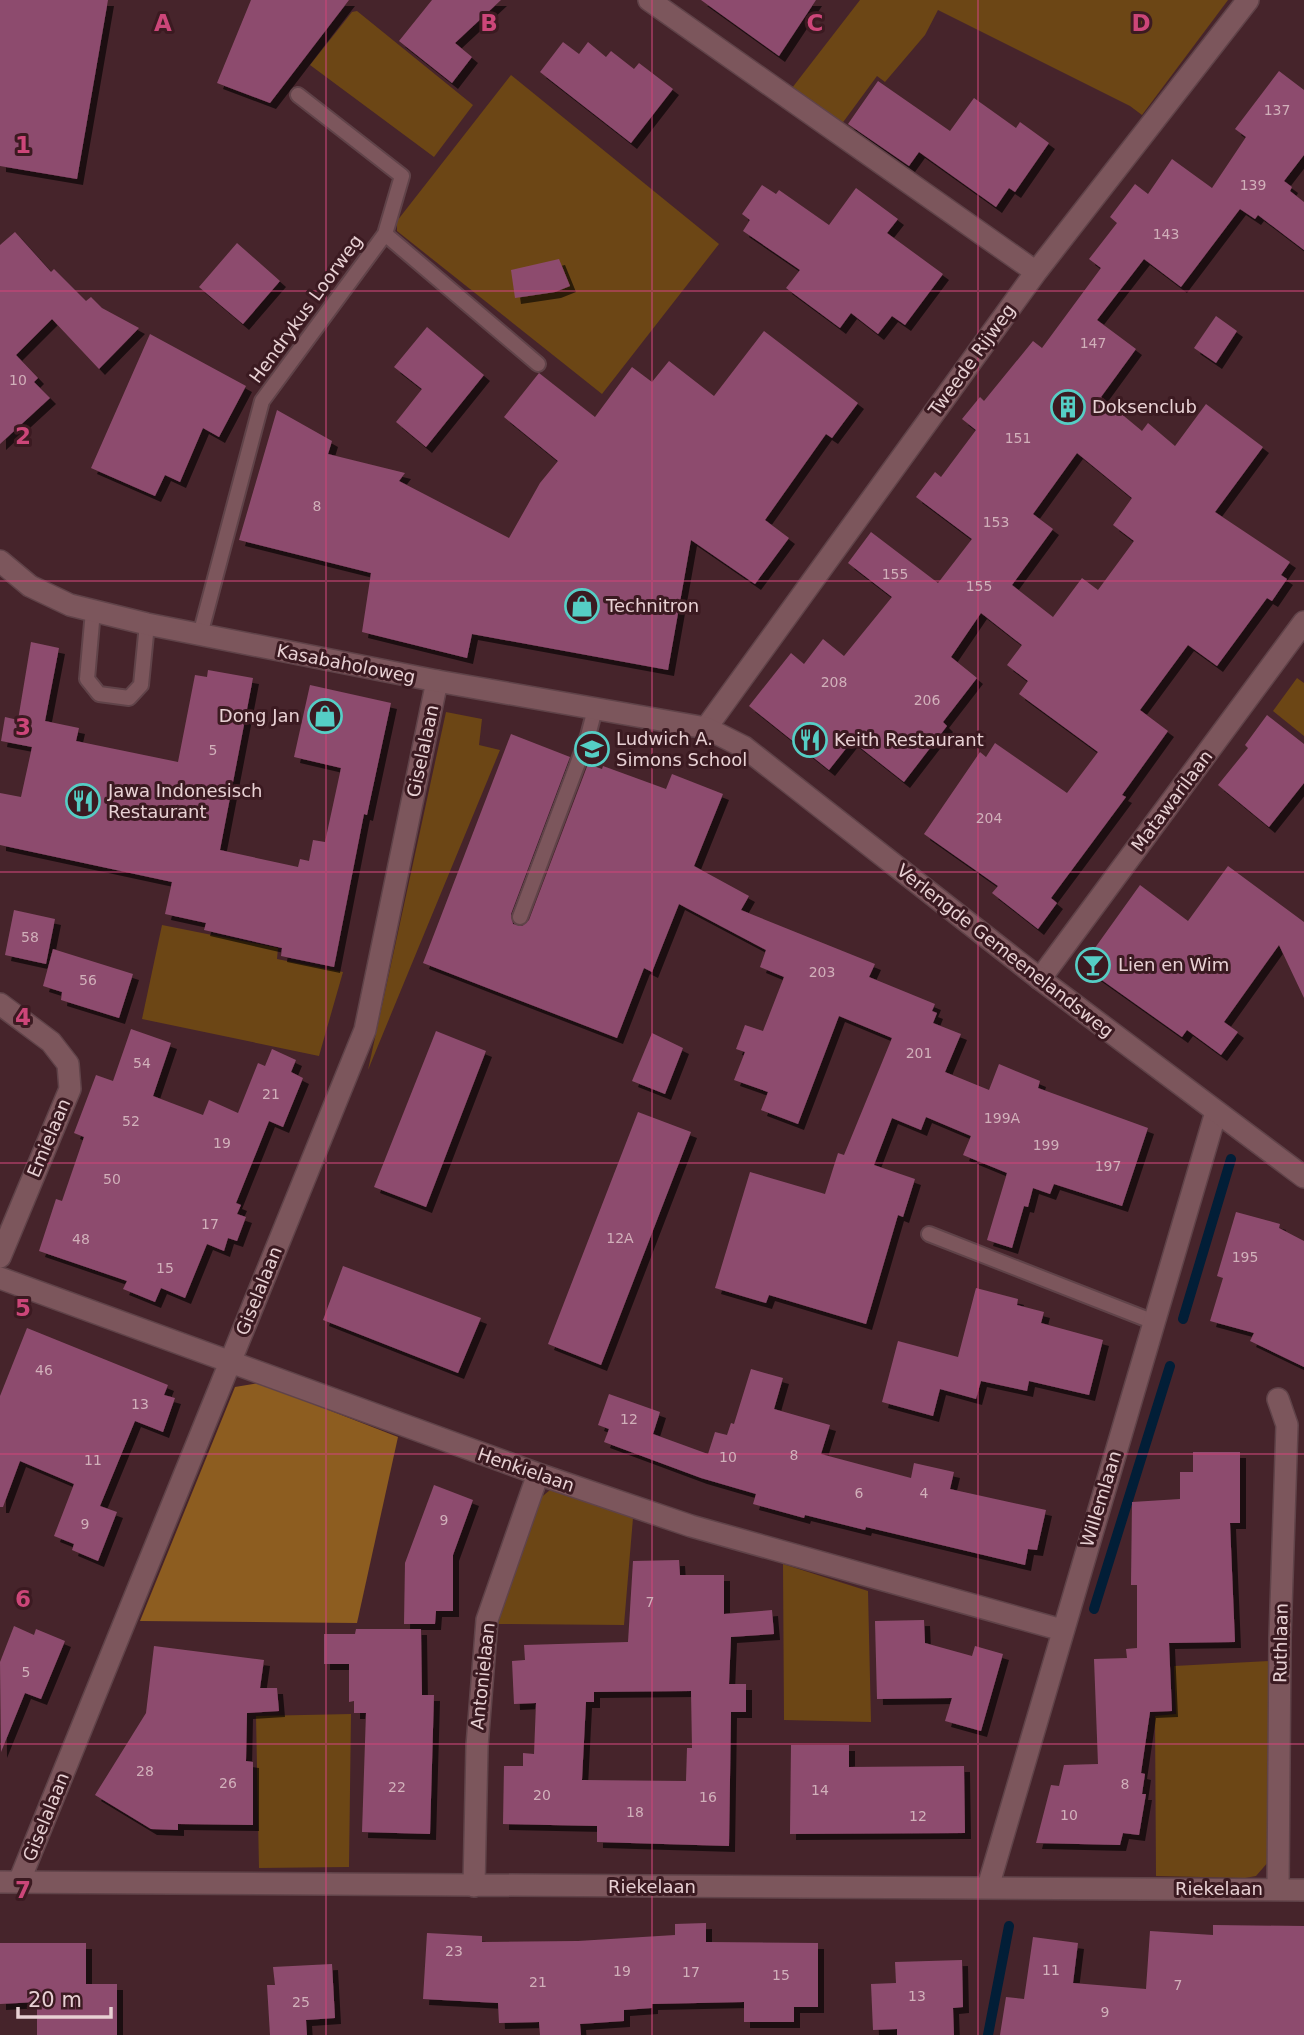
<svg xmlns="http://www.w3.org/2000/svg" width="1304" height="2035" viewBox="0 0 1304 2035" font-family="'DejaVu Sans',sans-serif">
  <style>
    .green { fill: #6c4615 }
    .forest { fill: #8d5d20 }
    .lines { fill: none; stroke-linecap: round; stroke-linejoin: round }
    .stream { stroke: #021e37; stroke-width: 10 }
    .building { fill: #8d4c6e; fill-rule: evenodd; filter: url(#shadow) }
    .lane-casing { stroke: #604349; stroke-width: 18 }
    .street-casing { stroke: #604349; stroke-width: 24 }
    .secondary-casing { stroke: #604349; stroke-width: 24 }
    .lane { stroke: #7c565c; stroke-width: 14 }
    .street { stroke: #7c565c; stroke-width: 21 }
    .secondary { stroke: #7c565c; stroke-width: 21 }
    .grid { fill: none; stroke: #cc4679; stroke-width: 2; stroke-opacity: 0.55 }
    .labels { text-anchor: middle; stroke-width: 6; stroke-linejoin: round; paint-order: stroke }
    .number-label { font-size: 14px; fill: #d1b0ba }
    .street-label { font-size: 18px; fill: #e8d1d4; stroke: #3b1a21 }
    .poi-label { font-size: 18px; fill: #e8d1d4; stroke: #3b1a21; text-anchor: start }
    .grid-label { font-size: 23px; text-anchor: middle; font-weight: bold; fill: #cc4679; stroke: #3b1a21; stroke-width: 6; stroke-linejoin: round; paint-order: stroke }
  </style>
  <defs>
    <filter id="shadow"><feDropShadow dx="6" dy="6" stdDeviation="0" flood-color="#0009"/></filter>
  </defs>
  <rect width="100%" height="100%" fill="#46242b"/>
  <path class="green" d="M860 0H1228L1142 115 1130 106 938 10 925 35 885 82 877 76 841 125 792 88Z
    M357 11 473 105 434 157 310 65 352 12Z
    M511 75 719 244 602 394 397 231V221Z
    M1297 678 1304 683V736L1273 711Z
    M446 712 482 719 479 745 500 750 368 1070Z
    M162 925 278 948 277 959 343 972 319 1056 142 1019Z
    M550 1490 633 1518 624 1625 496 1624 538 1500Z
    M783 1564 868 1591 871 1722 784 1720Z
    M1269 1661V1861L1256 1876 1245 1878 1156 1876 1155 1716 1176 1714 1174 1666Z
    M351 1714 349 1867 259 1868 256 1716Z"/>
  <path class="forest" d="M259 1383 398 1437 357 1623 140 1621 235 1387Z"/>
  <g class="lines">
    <path class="stream" d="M1183 1319 1231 1159
      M1094 1609 1170 1366
      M988 2035 1009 1926"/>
  </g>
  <path class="building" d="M0 0H108L77 179 0 166Z
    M251 0H349L270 103 217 83Z
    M432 0H501L455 43 472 57 452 83 399 41Z
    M701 0H816L779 56Z
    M563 42 579 54 588 42 606 57 611 51 634 69 639 63 673 89 631 143 540 72Z
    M1279 71 1304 90V155L1284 181 1292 187 1290 191 1304 202V250L1258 215 1255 219 1240 209 1181 287 1144 259 1097 320 1136 349 1101 397 1142 431 1148 423 1175 446 1206 404 1263 447 1215 512 1290 562 1281 575 1287 579 1272 601 1267 598 1217 666 1188 645 1140 710 1168 731 1122 795 1126 797 1051 898 1057 903 1038 929 992 893 998 886 924 834 980 752 986 757 995 743 1067 793 1098 752 1019 694 1028 681 1007 665 1022 645 981 613 951 657 977 678 943 722 947 726 904 782 852 741 829 770 749 706 791 653 804 664 823 639 844 656 892 597 848 563 871 532 938 583 972 539 916 497 935 472 941 477 976 430 962 419 980 397 984 401 1033 341 1042 348 1101 268 1089 259 1117 223 1110 217 1135 184 1148 194 1172 159 1212 188 1246 137 1235 129ZM1077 453 1132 498 1113 525 1134 541 1098 590 1082 578 1053 617 1012 585 1053 529 1033 514Z
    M878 81 950 131 974 98 1016 128 1020 122 1049 143 1015 192 1009 188 996 207 919 152 909 166 848 124Z
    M762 185 776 194 779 190 829 225 856 188 898 219 887 233 943 274 905 325 892 316 878 334 851 313 840 328 786 288 800 270 743 231 750 220 742 214Z
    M15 232 51 272 54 269 86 301 91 297 102 308 139 328 99 369 52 319 16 355 38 378 34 382 50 398 0 444V245Z
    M237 243 280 281 243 324 199 287Z
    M559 259 570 286 555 292 515 298 511 270Z
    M1216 316 1237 331 1216 363 1194 348Z
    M427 327 484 375 426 447 396 422 422 389 394 367Z
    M764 331 858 403 832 438 826 434 765 520 789 538 755 584 691 540 668 670 472 634 467 658 362 632 371 573 239 540 277 410 332 441 328 454 405 473 399 481 509 538 540 483 558 461 504 417 539 373 595 417 632 367 652 382 669 361 714 396Z
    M150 334 246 386 219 437 203 428 180 482 165 475 155 496 91 468Z
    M31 642 59 648 45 721 79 728 76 741 178 762 195 675 207 677 208 670 253 678 220 850 298 867 300 859 309 861 313 840 325 842 341 768 294 757 310 685 391 703 367 815 364 814 334 967 281 956 282 948 204 930 206 923 165 914 172 882 0 845V793L21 797 32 747 1 741 5 717 18 720Z
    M1267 715 1304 744V783L1269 827 1218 785 1248 748 1245 745Z
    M511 734 570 757 511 914 513 924 522 926 529 920 588 764 602 769 603 766 666 789 672 774 723 794 694 866 749 896 741 910 875 964 869 977 935 1004 932 1011 937 1013 933 1023 961 1034 945 1072 989 1090 999 1064 1040 1081 1038 1088 1148 1128 1122 1206 1054 1184 1050 1194 1033 1188 1028 1207 1024 1206 1012 1248 987 1240 1007 1173 963 1155 971 1136 926 1117 921 1130 892 1118 874 1165 915 1179 903 1217 898 1215 866 1324 769 1295 766 1303 715 1288 750 1172 825 1194 838 1153 844 1155 892 1038 839 1016 798 1124 761 1110 768 1092 734 1080 745 1052 736 1049 745 1025 763 1031 784 977 760 967 766 950 679 904 652 972 644 968 617 1038 423 963Z
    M1228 866 1304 922V998L1279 945 1224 1022 1238 1032 1221 1055 1187 1030 1182 1037 1082 966 1140 885 1188 921Z
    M14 910 55 919 46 964 5 955Z
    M53 949 133 974 119 1018 61 1000 62 992 43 986Z
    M131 1029 171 1043 153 1096 203 1115 209 1100 238 1113 258 1063 265 1066 272 1049 296 1060 291 1072 303 1078 283 1127 269 1121 236 1203 241 1205 237 1214 246 1217 237 1241 228 1238 224 1251 207 1244 185 1298 161 1288 155 1302 123 1289 127 1281 39 1251 56 1199 62 1201 84 1137 74 1133 96 1075 113 1081Z
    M436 1031 486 1051 426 1207 374 1187Z
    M652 1033 683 1048 665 1094 632 1081Z
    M638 1112 691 1132 601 1365 548 1344Z
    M1236 1212 1280 1224 1279 1228 1304 1241V1367L1250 1341 1254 1333 1210 1321 1223 1278 1217 1276Z
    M343 1266 481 1318 458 1373 323 1320Z
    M976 1288 1018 1299 1017 1305 1044 1312 1041 1323 1103 1340 1089 1395 1029 1381 1027 1391 981 1381 976 1399 940 1389 933 1416 882 1402 898 1341 958 1357Z
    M27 1328 168 1385 164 1395 175 1398 163 1432 135 1421 100 1506 117 1512 98 1561 72 1550 74 1544 54 1536 74 1484 20 1461 3 1507H0V1396Z
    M751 1369 783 1378 774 1409 830 1425 821 1454 911 1478 914 1463 954 1472 950 1489 1046 1510 1037 1550 1028 1549 1025 1565 866 1527 865 1530 805 1515 804 1518 753 1504 756 1494 701 1478 604 1442 609 1429 598 1425 609 1394 660 1412 653 1434 708 1454 715 1432 727 1435 731 1423 734 1424Z
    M1193 1452H1240V1523H1230L1235 1642 1169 1643 1172 1711 1150 1712 1141 1773 1145 1774 1142 1794H1146L1139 1835 1123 1833 1120 1845 1036 1843 1051 1785 1059 1786 1064 1765 1098 1764 1094 1659 1127 1658 1126 1649 1137 1648V1585H1131L1132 1502 1180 1499V1472H1193Z
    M434 1485 473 1500 453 1555V1611H436L435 1624H404L405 1563Z
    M679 1560 680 1575H724V1614L772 1610 774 1634 731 1637 729 1684H746V1712H731L729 1846 597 1842V1826L503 1824 504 1766H523V1753L534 1754 536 1703 514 1704 512 1661 525 1660 524 1645 628 1642 633 1561ZM691 1691 692 1748H687L686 1781 582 1780 586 1702H594V1692Z
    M924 1620 925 1643 972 1656 975 1646 1003 1654 981 1731 945 1721 952 1698 877 1699 875 1621Z
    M14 1626 34 1635 36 1629 65 1641 41 1699 25 1693 1 1752 0 1662Z
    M356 1629H421L422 1695H434L430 1834 362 1832 366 1713H354V1701L349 1702V1664H324V1634H355Z
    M154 1646 264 1660 260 1688H277L279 1711 247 1713 246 1761 253 1762V1825L178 1824V1830L151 1829 95 1795 146 1713Z
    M791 1745H849V1767L964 1766 965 1833 790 1834Z
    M706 1923V1942L818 1943V2007H794V2022H744V2002L652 2004V2008L624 2010V2021L580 2024 581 2035H540L539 2022 499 2023 498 2003 423 1999 427 1933 482 1936V1942L578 1941 675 1935V1924Z
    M1213 1925 1304 1926V2035H1000L1006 1997 1024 1999 1033 1937 1078 1943 1073 1983 1146 1989 1150 1931 1213 1935Z
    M0 1943H86V1984H117V2035H37V2002L0 2004Z
    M962 1960 963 2007 953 2008 954 2035H897V2029L873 2030 871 1984 896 1983 895 1962Z
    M332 1964 335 2018 306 2020 307 2035H270L267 1985H275L273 1967Z"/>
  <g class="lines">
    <g class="lane-casing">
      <path id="lane" d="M385 234 538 364
        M93 611 87 679 99 694 129 698 141 685 147 624
        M200 635 262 401 385 234 402 176 298 95
        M520 917 588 736 595 709
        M929 1234 1154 1322"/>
    </g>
    <g class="street-casing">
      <path id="street" d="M649 0 1036 272
        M706 728 1036 272 1248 0
        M1040 979 1304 622
        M0 1004 51 1042 68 1064 70 1089 0 1257
        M0 1278 538 1474 691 1526 1062 1630
        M1278 1399 1287 1425 1280 1638 1278 1890
        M0 1882 1304 1890
        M19 1882 365 1030 437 681
        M474 1886 477 1746 487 1620 538 1474
        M988 1887 1216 1112"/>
    </g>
    <g class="secondary-casing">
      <path id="secondary" d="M0 561 30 586 70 605 147 624 437 681 706 728 744 747 1040 979 1304 1177"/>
    </g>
    <use href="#lane" class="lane"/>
    <use href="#street" class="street"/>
    <use href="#secondary" class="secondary"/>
  </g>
  <path class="grid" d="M326 0V2035M652 0V2035M978 0V2035M0 291H1304M0 581H1304M0 872H1304M0 1163H1304M0 1454H1304M0 1744H1304"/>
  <defs>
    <g id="building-ring" transform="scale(1.75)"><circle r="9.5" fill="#3b1a21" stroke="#55cec5" stroke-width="1.5"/><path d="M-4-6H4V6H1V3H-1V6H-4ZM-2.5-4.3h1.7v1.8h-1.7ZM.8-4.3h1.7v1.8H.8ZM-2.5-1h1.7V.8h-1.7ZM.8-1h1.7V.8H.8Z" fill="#55cec5"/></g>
    <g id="shop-ring" transform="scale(1.75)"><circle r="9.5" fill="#3b1a21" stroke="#55cec5" stroke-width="1.5"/><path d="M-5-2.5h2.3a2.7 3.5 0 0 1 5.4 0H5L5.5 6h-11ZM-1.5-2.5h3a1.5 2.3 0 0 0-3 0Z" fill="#55cec5"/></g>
    <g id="restaurant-ring" transform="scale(1.75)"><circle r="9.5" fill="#3b1a21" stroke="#55cec5" stroke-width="1.5"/><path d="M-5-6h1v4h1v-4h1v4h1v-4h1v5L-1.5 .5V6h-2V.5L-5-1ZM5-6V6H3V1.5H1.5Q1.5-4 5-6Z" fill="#55cec5"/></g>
    <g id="school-ring" transform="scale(1.75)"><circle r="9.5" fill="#3b1a21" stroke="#55cec5" stroke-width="1.5"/><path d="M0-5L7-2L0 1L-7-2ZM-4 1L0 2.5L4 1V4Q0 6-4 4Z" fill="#55cec5"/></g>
    <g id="bar-ring" transform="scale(1.75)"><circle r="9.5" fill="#3b1a21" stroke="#55cec5" stroke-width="1.5"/><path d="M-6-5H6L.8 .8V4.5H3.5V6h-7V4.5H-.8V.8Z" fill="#55cec5"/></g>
  </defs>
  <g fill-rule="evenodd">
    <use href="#building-ring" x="1068" y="407"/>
    <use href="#shop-ring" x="582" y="606"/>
    <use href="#shop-ring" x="325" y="716"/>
    <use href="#restaurant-ring" x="810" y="740"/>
    <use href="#school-ring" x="592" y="749"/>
    <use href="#restaurant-ring" x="83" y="801"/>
    <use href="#bar-ring" x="1093" y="965"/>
  </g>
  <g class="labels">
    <g class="number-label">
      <text x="1277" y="115">137</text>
      <text x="1253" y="190">139</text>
      <text x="1166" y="239">143</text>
      <text x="1093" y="348">147</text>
      <text x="18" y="385">10</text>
      <text x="1018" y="443">151</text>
      <text x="317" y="511">8</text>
      <text x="996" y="527">153</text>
      <text x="895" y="579">155</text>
      <text x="979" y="591">155</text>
      <text x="834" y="687">208</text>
      <text x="927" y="705">206</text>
      <text x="213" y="755">5</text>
      <text x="989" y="823">204</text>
      <text x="30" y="942">58</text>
      <text x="822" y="977">203</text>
      <text x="88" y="985">56</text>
      <text x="919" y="1058">201</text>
      <text x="142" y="1068">54</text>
      <text x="271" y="1099">21</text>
      <text x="1002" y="1123">199A</text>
      <text x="131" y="1126">52</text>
      <text x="222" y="1148">19</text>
      <text x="1046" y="1150">199</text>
      <text x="1108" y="1171">197</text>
      <text x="112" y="1184">50</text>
      <text x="210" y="1229">17</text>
      <text x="620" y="1243">12A</text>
      <text x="81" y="1244">48</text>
      <text x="1245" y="1262">195</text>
      <text x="165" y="1273">15</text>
      <text x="44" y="1375">46</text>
      <text x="140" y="1409">13</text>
      <text x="629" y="1424">12</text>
      <text x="794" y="1460">8</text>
      <text x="728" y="1462">10</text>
      <text x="93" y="1465">11</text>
      <text x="859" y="1498">6</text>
      <text x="924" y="1498">4</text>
      <text x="444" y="1525">9</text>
      <text x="85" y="1529">9</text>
      <text x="650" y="1607">7</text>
      <text x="26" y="1677">5</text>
      <text x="145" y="1776">28</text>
      <text x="228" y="1788">26</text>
      <text x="1125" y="1789">8</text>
      <text x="397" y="1792">22</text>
      <text x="820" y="1795">14</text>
      <text x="542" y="1800">20</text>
      <text x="708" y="1802">16</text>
      <text x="635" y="1817">18</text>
      <text x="1069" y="1820">10</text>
      <text x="918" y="1821">12</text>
      <text x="454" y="1956">23</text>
      <text x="1051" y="1975">11</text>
      <text x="622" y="1976">19</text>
      <text x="691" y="1977">17</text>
      <text x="781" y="1980">15</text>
      <text x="538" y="1987">21</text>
      <text x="1178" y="1990">7</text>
      <text x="917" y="2001">13</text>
      <text x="301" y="2007">25</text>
      <text x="1105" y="2017">9</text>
    </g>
    <g class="street-label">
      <text transform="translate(306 309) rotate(-54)" y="6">Hendrykus Loorweg</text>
      <text transform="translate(972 360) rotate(-54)" y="6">Tweede Rijweg</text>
      <text transform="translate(346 664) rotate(11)" y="6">Kasabaholoweg</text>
      <text transform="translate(423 751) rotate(-78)" y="6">Giselalaan</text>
      <text transform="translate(1172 801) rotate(-53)" y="6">Matawarilaan</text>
      <text transform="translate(1005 951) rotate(38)" y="6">Verlengde Gemeenelandsweg</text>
      <text transform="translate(49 1138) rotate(-67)" y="6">Emielaan</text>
      <text transform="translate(259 1291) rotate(-68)" y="6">Giselalaan</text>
      <text transform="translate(526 1470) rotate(19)" y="6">Henkielaan</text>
      <text transform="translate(1101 1499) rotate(-73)" y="6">Willemlaan</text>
      <text transform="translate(1281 1643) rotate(-89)" y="6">Ruthlaan</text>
      <text transform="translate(483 1676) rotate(-84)" y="6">Antonielaan</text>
      <text transform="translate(46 1817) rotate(-68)" y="6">Giselalaan</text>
      <text x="652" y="1893">Riekelaan</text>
      <text x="1219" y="1895">Riekelaan</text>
    </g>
    <g class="poi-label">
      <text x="1092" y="413">Doksenclub</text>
      <text x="606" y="612">Technitron</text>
      <text x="300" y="722" text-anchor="end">Dong Jan</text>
      <text x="616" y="745">Ludwich A.<tspan x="616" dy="21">Simons School</tspan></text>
      <text x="834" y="746">Keith Restaurant</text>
      <text x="108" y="797">Jawa Indonesisch<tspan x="108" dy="21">Restaurant</tspan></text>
      <text x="1118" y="971">Lien en Wim</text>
    </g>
  </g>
  <g class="grid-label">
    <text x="163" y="31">A</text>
    <text x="489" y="31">B</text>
    <text x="815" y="31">C</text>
    <text x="1141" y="31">D</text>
    <text x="23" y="153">1</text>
    <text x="23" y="444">2</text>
    <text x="23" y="735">3</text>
    <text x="23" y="1025">4</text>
    <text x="23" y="1316">5</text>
    <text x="23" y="1607">6</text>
    <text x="23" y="1898">7</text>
  </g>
  <path d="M18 2007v10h93v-10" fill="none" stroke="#e8d1d4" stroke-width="3.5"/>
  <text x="28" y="2007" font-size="21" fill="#e8d1d4" stroke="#3b1a21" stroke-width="5" paint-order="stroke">20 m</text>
</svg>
